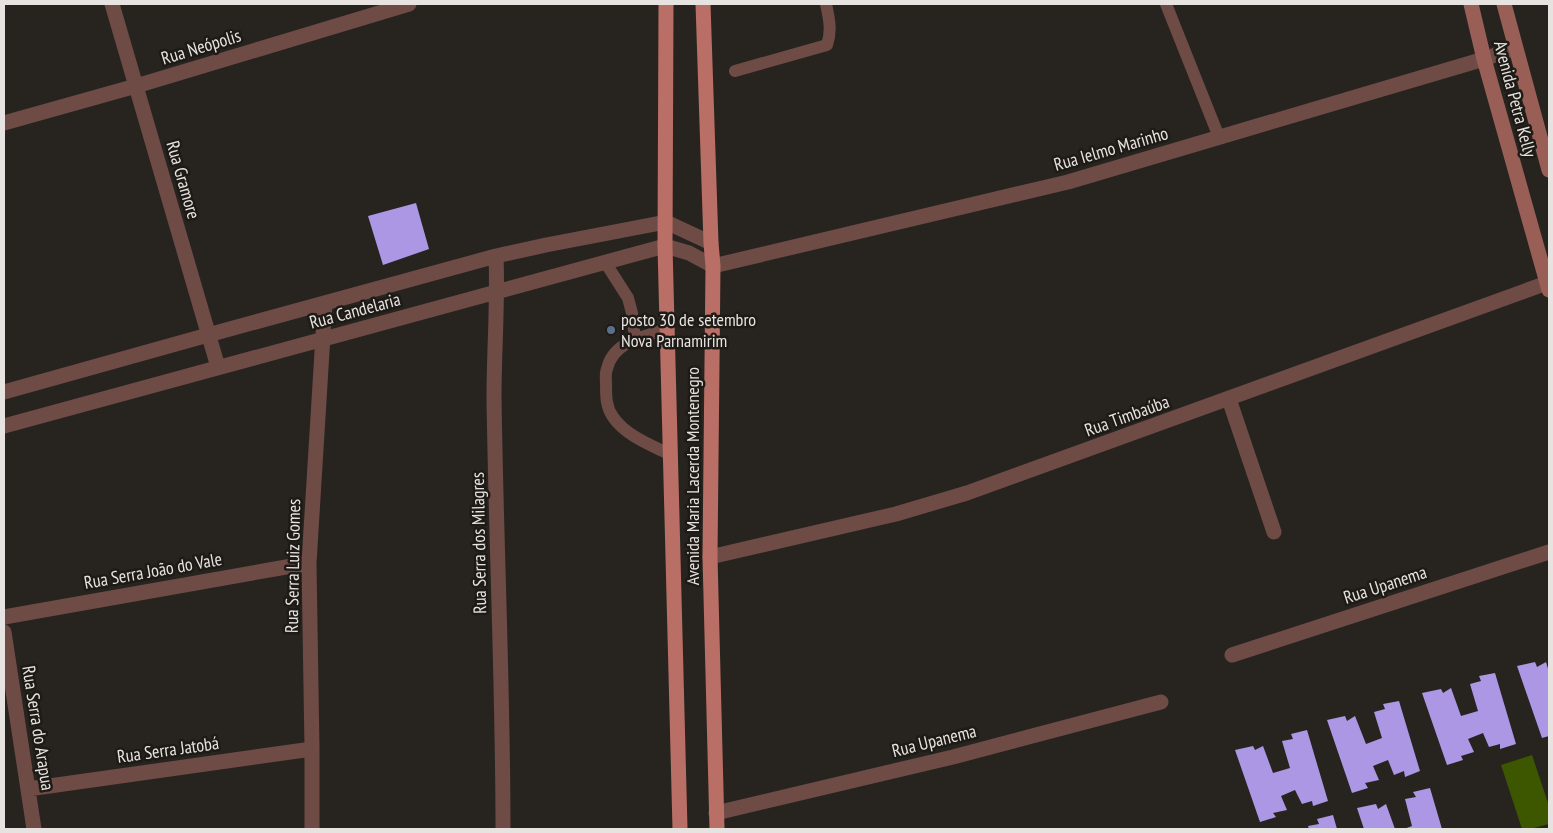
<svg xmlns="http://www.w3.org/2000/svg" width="1553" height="833" viewBox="0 0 1553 833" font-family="'PT Sans Narrow',sans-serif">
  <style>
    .green { fill: #3d5701 }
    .building { fill: #ac97e5 }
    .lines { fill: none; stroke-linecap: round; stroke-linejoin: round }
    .lane { stroke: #6f4b45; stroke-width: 12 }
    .street { stroke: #6f4b45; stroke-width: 15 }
    .secondary { stroke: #995f57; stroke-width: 15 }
    .primary { stroke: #b96f65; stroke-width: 15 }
    .service-dot { fill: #5c6f8a; stroke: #1e1a16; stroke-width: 2 }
    .labels { text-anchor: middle; stroke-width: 5; stroke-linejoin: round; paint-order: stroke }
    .street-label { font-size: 18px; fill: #e6e3e0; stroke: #1e1a16 }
    .poi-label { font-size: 18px; fill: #e6e3e0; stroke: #1e1a16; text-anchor: start }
  </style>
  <rect width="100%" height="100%" fill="#272420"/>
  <path class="green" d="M1532 755 1549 806V824L1530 829H1522L1501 765Z"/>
  <path class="building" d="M416 203 429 249 383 265 368 216Z
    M1535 662 1537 667 1546 662 1549 672V736L1542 738 1517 666Z
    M1495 673 1516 744 1500 749V744L1489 747 1483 733 1468 739 1474 752 1461 756 1463 760 1447 765 1422 693 1441 689 1443 693 1451 688 1461 716 1478 711 1470 684 1481 681 1479 676Z
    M1399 701 1420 771 1405 777 1404 771 1394 775 1388 760 1373 766 1379 780 1365 783 1368 788 1352 793 1327 720 1345 716 1347 721 1355 716 1366 744 1382 738 1374 712 1385 709 1383 704Z
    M1307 730 1328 801 1313 806 1312 801 1302 804 1295 790 1281 796 1287 810 1273 813 1276 817 1260 822 1235 750 1253 746 1255 750 1263 746 1273 773 1290 768 1282 741 1293 739 1291 734Z
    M1430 788 1442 829H1404L1412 826 1405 799 1416 797 1413 792Z
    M1376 804 1378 809 1386 804 1395 829H1364L1357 808Z
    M1333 815 1337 829H1309L1308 826 1319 824 1317 819Z"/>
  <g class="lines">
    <path class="lane" d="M1166 4 1219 137
      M735 71 827 45C832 31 829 18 826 4
      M605 262 628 298 632 313 635 339
      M668 329C645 336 613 341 607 369 605 373 606 379 606 384 606 397 606 407 613 417 626 436 651 445 671 455"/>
    <path class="street" d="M112 4 218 367
      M4 123 136 86 409 4
      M496 256C498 303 494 350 494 397 496 541 503 685 503 829
      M4 392 208 335 496 256 546 245 666 222 711 243
      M1229 399 1274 532
      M4 426 665 246 689 253 713 266 1068 182 1484 59 1515 48
      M710 557 896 514 967 493 1547 283
      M4 617 309 563
      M4 632 34 829
      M1232 655 1549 552
      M28 789 312 749
      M716 813 953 757 1161 702
      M312 829V749L309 563 325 303"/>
    <path class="secondary" d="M1471 4 1484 59 1549 290
      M1504 4 1549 170"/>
    <path class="primary" d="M666 4 665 246 680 829
      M703 4 711 243 713 266 710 557 717 829"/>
  </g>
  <circle class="service-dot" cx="611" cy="330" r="5"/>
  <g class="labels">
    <g class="street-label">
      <text transform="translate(201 47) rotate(-17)" y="6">Rua Neópolis</text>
      <text transform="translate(1515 99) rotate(75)" y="6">Avenida Petra Kelly</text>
      <text transform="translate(1111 149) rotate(-16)" y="6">Rua Ielmo Marinho</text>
      <text transform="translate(183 180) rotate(74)" y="6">Rua Gramore</text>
      <text transform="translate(355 311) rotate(-15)" y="6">Rua Candelaria</text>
      <text transform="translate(1127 416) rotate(-20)" y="6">Rua Timbaúba</text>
      <text transform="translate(693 476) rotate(-90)" y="6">Avenida Maria Lacerda Montenegro</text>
      <text transform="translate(479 543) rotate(-91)" y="6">Rua Serra dos Milagres</text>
      <text transform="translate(293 566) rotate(-89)" y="6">Rua Serra Luiz Gomes</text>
      <text transform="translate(153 571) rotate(-10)" y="6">Rua Serra João do Vale</text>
      <text transform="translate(1385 585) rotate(-18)" y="6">Rua Upanema</text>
      <text transform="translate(38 728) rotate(81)" y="6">Rua Serra do Arapua</text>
      <text transform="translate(934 741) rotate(-14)" y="6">Rua Upanema</text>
      <text transform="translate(168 750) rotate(-8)" y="6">Rua Serra Jatobá</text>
    </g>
    <g class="poi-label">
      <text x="621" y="326">posto 30 de setembro<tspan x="621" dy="21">Nova Parnamirim</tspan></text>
    </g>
  </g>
  <rect width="1553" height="833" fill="none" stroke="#e6e3e0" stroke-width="10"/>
</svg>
